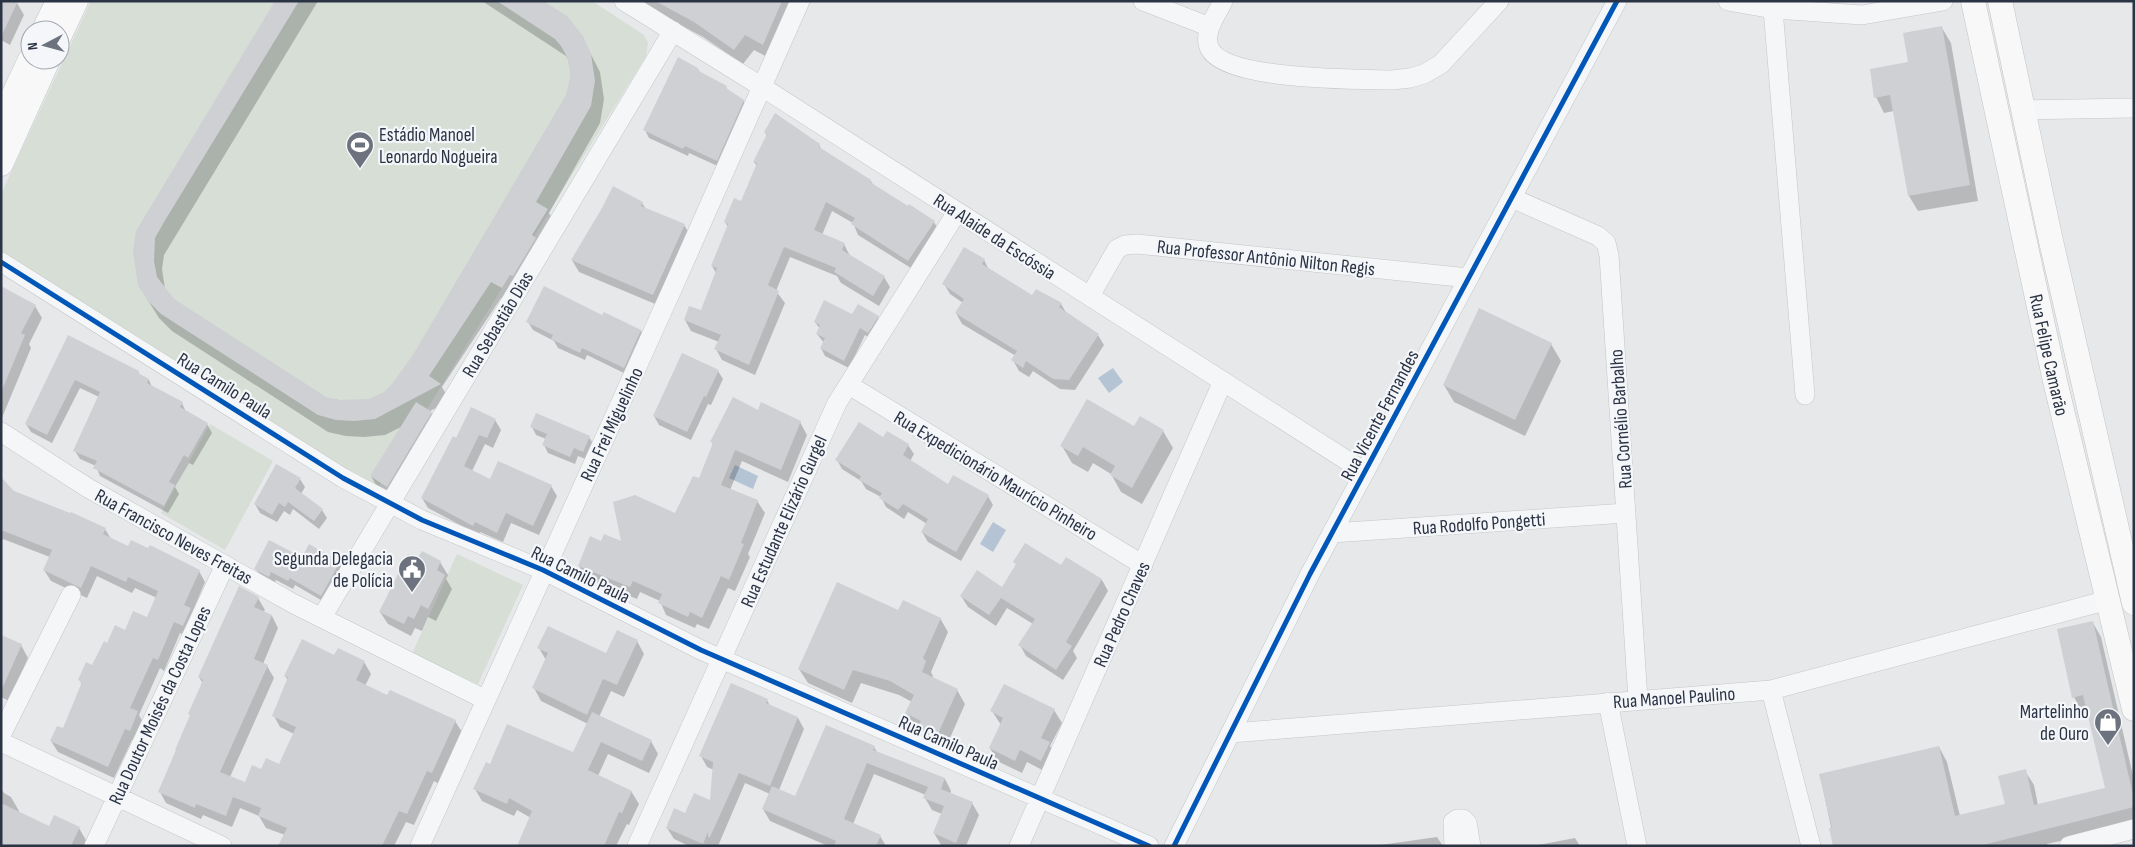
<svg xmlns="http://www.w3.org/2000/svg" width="2135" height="847" viewBox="0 0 2135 847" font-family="'Sofia Sans Condensed',sans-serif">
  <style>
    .green { fill: #d6ded6 }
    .water { fill: #b4c4d5 }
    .shadow { fill: #0003 }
    .building { fill: #ced0d3 }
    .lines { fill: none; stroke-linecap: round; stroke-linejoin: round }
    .minor-casing { stroke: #c4c6c8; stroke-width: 20 }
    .major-casing { stroke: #c2c5c8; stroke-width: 25 }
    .minor { stroke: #f5f6f7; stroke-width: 19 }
    .major { stroke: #f8f8f8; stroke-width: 24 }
    .cycleway-casing { stroke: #f4f6f9; stroke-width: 8 }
    .cycleway { stroke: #0057b8; stroke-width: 5 }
    .labels { text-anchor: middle; stroke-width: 4.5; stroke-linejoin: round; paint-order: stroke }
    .poi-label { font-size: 19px; fill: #2b3445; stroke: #f4f6f9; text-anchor: end }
    .street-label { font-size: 19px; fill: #2b3445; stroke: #f4f6f9 }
  </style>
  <rect width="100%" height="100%" fill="#e6e8ea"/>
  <path class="green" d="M91 1H592L644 35 648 43 646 56 378 488 110 322 1 252V194Z
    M210 424 273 461 225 550 161 513Z
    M457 554 523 585 478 684 412 654Z"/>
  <path class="water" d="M1113 368 1123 382 1109 393 1098 378Z
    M735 465 758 476 753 489 729 478Z
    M993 522 1006 530 993 552 980 544Z"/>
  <path class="shadow" d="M1 1 17 3 24 15 10 45 1 40Z
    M277 1H318L164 255 162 269 165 289 173 300 325 398 353 402 370 400 384 393 393 385 414 356 568 95 572 78 569 60 566 56 482 1H541L582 37 600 72 604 99 600 123 549 213 557 227 512 303 501 298 442 387 450 401 430 411 438 425 394 499 378 488 371 476 403 426 385 435 364 437 346 436 328 432 172 331 159 318 149 302 135 264Z
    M631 1H797L771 59 754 50 743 64 703 37 664 16Z
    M1942 28 1951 43 1978 201 1918 211 1909 196 1894 111 1884 113 1876 97Z
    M698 69 700 73 726 87 728 91 743 100 748 109 722 168 689 153 688 156 649 138 645 130Z
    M765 132 819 145 822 150 870 180 874 186 934 222 940 233 914 270 858 235 853 223 832 211 822 235 844 244 850 256 884 277 890 287 879 306 841 283 837 276 790 257 776 291 785 303 755 375 722 360 716 349 719 342 691 331 685 320 701 312 716 273 712 266 728 227 725 222 742 203 757 166 754 162 767 136Z
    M642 203 646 209 684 225 691 236 660 306 579 272 572 260Z
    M984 260 989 270 1032 297 1061 304 1067 314 1098 335 1104 345 1075 390 1060 389 1033 371 1029 377 1019 371 1013 360 1016 356 962 324 956 313 963 303 950 294 944 284Z
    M1 287 35 306 42 318 29 344 31 348 1 420Z
    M852 316 878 317 882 324 872 340 865 335 849 368 825 356 821 348 824 343 817 334 820 329 815 322Z
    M603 317 641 331 645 339 628 375 587 355 585 360 558 348 554 341 533 330 528 322Z
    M68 337 138 372 141 376 149 380 152 387 182 403 186 412 207 424 212 433 193 465 189 463 175 487 179 494 168 513 100 476 96 466 80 459 75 451 99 397 80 388 52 443 31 432 26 424Z
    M1551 344 1561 361 1525 436 1454 402 1444 385Z
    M718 371 723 379 711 405 708 404 691 440 659 425 654 416Z
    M758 412 800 422 807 435 788 482 742 461 730 490 757 501 765 513 748 554 750 557 735 591 728 588 709 629 697 624 695 628 666 615 660 601 640 592 637 599 586 578 579 566 602 542 622 543 675 515 699 480 713 445 712 442Z
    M495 420 501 430 493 448 485 444 472 471 491 480 551 486 557 496 539 535 511 523 503 542 480 532 479 535 428 508 422 498 457 440Z
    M532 427 589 437 594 445 588 460 578 456 575 464 548 453 544 445 546 439 536 435Z
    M1135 428 1163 431 1173 448 1142 504 1121 492 1111 474 1093 463 1088 472 1072 463 1062 446Z
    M884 439 908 445 914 454 910 461 948 486 988 496 993 505 961 561 928 542 922 532 927 524 908 512 904 519 886 507 881 497 866 489 861 481 842 469 837 460Z
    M300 479 305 487 301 494 322 510 327 518 319 529 293 509 290 515 284 511 277 522 260 513 255 504Z
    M1 480 13 492 105 529 111 539 129 548 199 571 205 582 192 613 196 621 189 637 180 633 164 671 160 668 139 715 144 724 136 742 132 740 114 778 58 752 51 741 63 730 82 685 80 680 93 667 108 644 148 619 157 598 135 588 132 593 97 576 87 598 51 581 44 570 50 557 3 539 1 542Z
    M303 558 339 563 344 571 326 603 295 585 293 589 276 580 274 584 261 577 256 569Z
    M418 561 440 562 448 575 446 579 452 589 436 621 428 617 422 631 415 628 411 636 388 624 380 612Z
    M1015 562 1061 566 1102 580 1108 591 1073 651 1077 658 1063 680 1026 656 1020 645 1033 624 1007 608 996 626 968 607 961 596 1003 589 1017 566Z
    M258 598 265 610 263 612 272 616 278 628 263 664 267 666 274 678 230 777 246 784 262 771 280 765 294 734 280 727 274 716 288 680 285 676 335 656 364 662 371 674 365 686 388 696 455 721 462 732 439 784 434 781 414 825 406 822 394 846H283L285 835 266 828 259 816 240 808 232 827 203 815 201 819 166 803 160 792 203 684 199 677Z
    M899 611 940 618 948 632 931 672 933 676 932 679 957 690 965 704 946 747 929 739 924 732 915 727 906 713 912 702 899 695 861 683 852 703 808 683 799 669Z
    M2093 623 2101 637 2134 780V824L2047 844V846H1835L1820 775 1939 747 1947 762 1960 816 2006 805 2025 771 2034 785 2038 805 2106 789 2088 711 2082 712 2074 697Z
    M1 637 21 645 28 658 9 701 1 697Z
    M637 641 644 654 624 697 611 691 599 717 651 741 658 754 649 773 608 754 598 776 631 791 639 804 629 825 627 824 616 846H518L531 818 517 810 514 816 482 801 475 789 491 766 574 754 588 724 541 701 534 688 546 660 539 648 607 655Z
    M767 700 770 706 798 718 804 729 779 790 796 797 874 747 877 752 945 779 951 791 950 794 972 803 979 815 966 846 941 845 934 833 942 814 932 810 925 798 926 795 874 774 853 824 880 836 886 846H828L770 821 763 809 770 794 745 783 718 846H689L674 839 667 828 712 802 714 770 707 767 701 756Z
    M1054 710 1062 723 1050 746 1056 756 1048 773 1027 762 1022 773 997 761 990 748 1001 725 992 711Z
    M1 789 4 793 11 797 19 811V813L50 828H79L87 842 85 846H1Z
    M1437 837 1443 846H1373Z
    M1575 838 1580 846H1533Z"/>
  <path class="building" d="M1 1H18L1 37Z
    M275 1H299L164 222 155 238 154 261 157 277 174 299 326 397 339 400 369 399 384 392 392 384 413 355 566 95 570 78V70L567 57 561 46 555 39 497 1H543L567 16 583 36 591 54 595 81 591 106 536 202 548 209 532 235 536 238 513 276 510 275 502 288 491 282 429 376 441 384 375 419 354 421 336 420 318 415 161 314 148 301 138 285 133 252 136 231Z
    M655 1H782L763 45 745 35 734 50 694 22Z
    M1942 26 1970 185 1908 196 1890 95 1874 98 1870 69 1908 62 1903 33Z
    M678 57 698 68 697 70 727 86 726 88 744 100 717 161 685 146 683 149 643 130Z
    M775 113 820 144 819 147 871 180 870 182 908 206 909 204 935 221 908 261 851 224 855 218 826 202 814 230 845 243 842 250 885 276 873 296 834 272 836 268 784 247 768 285 779 291 749 365 714 349 721 335 684 320 689 306 701 310 717 268 711 266 728 224 724 222 734 198 741 201 757 163 753 162 767 134 764 132Z
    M613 186 643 202 641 206 685 224 653 295 571 260 602 208Z
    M964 247 985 259 982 264 1032 295 1036 289 1062 303 1059 307 1099 334 1069 380 1053 379 1026 361 1023 368 1011 360 1017 351 955 313 964 299 942 284Z
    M1 286 36 305 21 333 25 335 2 390Z
    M544 286 602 315 604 312 641 330 624 368 582 348 580 353 551 339 553 335 526 322Z
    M824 300 852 314 858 304 879 316 868 333 860 328 844 361 820 348 825 338 816 334 820 325 814 322Z
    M1479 308 1552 343 1515 420 1443 385Z
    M68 335 139 371 138 373 149 379 147 383 183 402 180 407 208 423 188 458 184 455 169 482 175 485 164 506 93 468 97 461 73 451 100 392 75 380 47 435 25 424Z
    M682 353 719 370 706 397 704 396 687 432 653 416Z
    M733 397 758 410 761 402 801 421 781 470 735 450 721 485 758 500 741 543 744 544 729 580 721 576 702 618 690 612 688 617 658 603 662 594 633 581 630 587 578 566 590 536 601 541 604 534 621 541 613 502 635 495 675 513 693 476 699 478 713 443 710 442Z
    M1087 399 1134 426 1140 416 1164 430 1132 488 1110 475 1115 466 1083 447 1078 456 1060 446Z
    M416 402 432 412 387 487 370 476Z
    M471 407 496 419 487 438 479 435 464 466 490 479 498 461 552 485 533 526 506 513 497 533 475 522 473 526 421 498 453 436 456 438Z
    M536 413 590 436 583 452 574 448 570 457 542 445 547 434 530 427Z
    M859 422 883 437 887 431 909 444 903 455 948 484 953 475 989 495 956 552 921 532 928 519 903 504 898 510 879 498 882 493 859 480 861 476 835 460Z
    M276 464 301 478 295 488 323 509 314 521 288 502 285 507 279 503 272 515 254 504Z
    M1 477 14 491 70 513 71 512 106 528 103 534 128 546 131 540 148 548 150 545 200 570 184 605 191 608 183 626 174 622 158 660 153 658 130 708 138 711 130 731 125 729 108 767 50 741 57 726 63 728 82 682 78 680 86 662 92 665 104 641 107 643 115 625 125 630 133 611 147 617 158 591 128 577 126 582 91 566 81 588 43 570 52 550 1 530Z
    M269 540 302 557 309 544 340 562 321 596 290 578 288 581 271 572 269 577 254 569Z
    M1025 543 1061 565 1066 557 1102 579 1066 642 1072 646 1056 670 1018 645 1035 619 1001 598 989 615 960 596 977 570 1002 587 1016 564 1013 562Z
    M422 551 441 561 437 570 445 575 428 609 421 605 414 619 408 616 404 624 379 612 408 554 417 559Z
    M837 582 898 610 903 600 941 618 923 658 926 661 922 672 958 689 938 734 919 725 921 721 905 713 914 695 890 681 853 670 844 690 798 669Z
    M239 586 259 597 254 607 272 615 254 659 268 665 220 772 245 782 252 765 261 769 266 758 279 764 296 727 272 716 288 677 284 676 302 639 334 655 338 648 365 661 356 680 387 695 390 690 456 720 432 773 427 771 407 814 399 811 382 846H278L287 828 258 816 261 808 233 797 226 816 196 804 195 808 158 792 176 750H175L190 715 188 714 203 680 198 677Z
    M2093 621 2134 799V807L1979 846H1833L1829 828H1832L1819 774 1939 746 1955 816 2005 804 1998 776 2026 769 2034 805 2105 788 2083 695 2072 698 2057 629Z
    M548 626 606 653 617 630 638 640 617 685 603 679 587 715 532 688 548 653 537 648Z
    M1 635 22 644 1 691Z
    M731 683 768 699 766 703 798 717 770 786 739 773 710 837H708V832L703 844 666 828 674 808 685 813 694 793 710 800 713 762 699 756Z
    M1004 684 1055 709 1041 738 1050 742 1041 761 1020 750 1015 761 989 748 1003 718 990 711Z
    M592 712 652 740 642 761 601 742 588 770 632 791 622 813 619 812 604 846H517L532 811 509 798 507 804 473 789 486 762 490 764 507 724 573 752Z
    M826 725 875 746 873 750 945 778 941 789 973 802 956 843 933 833 944 806 923 798 928 787 867 763 844 819 881 835 876 846H834L836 841 762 809 772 786 795 796Z
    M1 803 49 826 54 815 80 827 71 846H1Z"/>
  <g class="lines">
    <g class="minor-casing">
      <path id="minor" d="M624 1 762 87 1365 472
        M1143 1 1210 27
        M1223 1C1217 14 1203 32 1209 47 1222 81 1358 79 1392 80L1410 78 1424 74 1441 64 1499 1
        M1728 1 1773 9 1862 15 1943 1
        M1773 9 1805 395
        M2023 110 2134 108
        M1512 198 1598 236 1606 243 1609 255 1638 700
        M1 262 343 478 422 520 543 570 701 650 1149 846
        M1090 296 1117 249 1125 245 1137 244 1469 278
        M849 385 1143 565
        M1 432 88 488 294 604 486 700
        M1332 533 1626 513
        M322 617 673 31
        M1771 690 1811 846
        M1608 702 1637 846
        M1231 733 1771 690 2108 600
        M1 735 71 595
        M1 742 222 846
        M94 846 225 565
        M420 846 674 285 800 1
        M637 846 837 403 957 212
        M1019 846 1223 381
        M1174 846 1310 574 1617 1
        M1454 846 1453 822 1457 819H1463L1467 823 1471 846
        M2069 846 2134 829"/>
    </g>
    <g class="major-casing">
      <g id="major">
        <path id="s1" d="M1973 1 2055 381 2134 709"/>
        <path d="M2000 1 2051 241 2134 603"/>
        <path d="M44 30 58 1"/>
        <path d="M60 35 76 1"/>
        <path d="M1 121 30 60"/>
        <path d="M1 164 48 60"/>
      </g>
    </g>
    <use href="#minor" class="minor"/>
    <use href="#major" class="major"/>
    <g class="cycleway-casing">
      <path id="cycleway" d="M1 262 343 478 422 520 543 570 701 650 1149 846
        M1174 846 1310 574 1617 1"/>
    </g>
    <use href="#cycleway" class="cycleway"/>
  </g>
  <defs>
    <g id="stadium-pin" transform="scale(1.4375)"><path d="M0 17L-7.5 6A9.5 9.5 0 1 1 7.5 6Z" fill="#6c737f" stroke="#f4f6f9"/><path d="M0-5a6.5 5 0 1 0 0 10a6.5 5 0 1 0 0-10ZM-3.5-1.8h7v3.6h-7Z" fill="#fff"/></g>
    <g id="civic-pin" transform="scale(1.4375)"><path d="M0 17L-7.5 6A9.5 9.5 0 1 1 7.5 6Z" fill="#6c737f" stroke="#f4f6f9"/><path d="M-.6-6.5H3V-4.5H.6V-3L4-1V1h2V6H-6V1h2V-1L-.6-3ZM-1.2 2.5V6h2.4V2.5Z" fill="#fff"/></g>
    <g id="shop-pin" transform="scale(1.4375)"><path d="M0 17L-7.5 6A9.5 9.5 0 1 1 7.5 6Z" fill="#6c737f" stroke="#f4f6f9"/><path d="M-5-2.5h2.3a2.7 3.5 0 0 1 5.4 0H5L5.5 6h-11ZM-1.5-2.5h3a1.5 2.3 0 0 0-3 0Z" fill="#fff"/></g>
  </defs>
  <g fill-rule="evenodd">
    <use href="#stadium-pin" x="360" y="145"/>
    <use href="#civic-pin" x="412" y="569"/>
    <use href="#shop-pin" x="2108" y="722"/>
  </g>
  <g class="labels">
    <g class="poi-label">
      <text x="379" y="141" text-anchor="start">Estádio Manoel<tspan x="379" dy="22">Leonardo Nogueira</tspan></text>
      <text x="393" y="565">Segunda Delegacia<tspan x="393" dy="22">de Polícia</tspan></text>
      <text x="2089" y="718">Martelinho<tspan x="2089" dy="22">de Ouro</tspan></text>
    </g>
    <g class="street-label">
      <text transform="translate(995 236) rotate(33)" y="7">Rua Alaide da Escóssia</text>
      <text transform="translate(1266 257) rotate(6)" y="7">Rua Professor Antônio Nilton Regis</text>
      <text transform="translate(497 324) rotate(-59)" y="7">Rua Sebastião Dias</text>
      <text dy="7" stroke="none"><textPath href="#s1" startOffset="362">Rua Felipe Camarão</textPath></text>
      <text transform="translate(225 385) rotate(32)" y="7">Rua Camilo Paula</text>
      <text transform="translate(1379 415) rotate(-62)" y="7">Rua Vicente Fernandes</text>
      <text transform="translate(1620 419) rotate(-94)" y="7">Rua Cornélio Barbalho</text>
      <text transform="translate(611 424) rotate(-65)" y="7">Rua Frei Miguelinho</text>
      <text transform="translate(996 475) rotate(31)" y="7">Rua Expedicionário Maurício Pinheiro</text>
      <text transform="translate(783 521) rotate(-66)" y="7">Rua Estudante Elizário Gurgel</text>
      <text transform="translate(1479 523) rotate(-4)" y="7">Rua Rodolfo Pongetti</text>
      <text transform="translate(174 536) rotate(29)" y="7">Rua Francisco Neves Freitas</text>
      <text transform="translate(581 574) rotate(26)" y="7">Rua Camilo Paula</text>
      <text transform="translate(1121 614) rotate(-66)" y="7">Rua Pedro Chaves</text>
      <text transform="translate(1674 697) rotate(-4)" y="7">Rua Manoel Paulino</text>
      <text transform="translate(159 705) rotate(-65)" y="7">Rua Doutor Moisés da Costa Lopes</text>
      <text transform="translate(949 742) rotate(24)" y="7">Rua Camilo Paula</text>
    </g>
  </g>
  <rect width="2135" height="847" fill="none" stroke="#2b3445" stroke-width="5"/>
  <g transform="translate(45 45) rotate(264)"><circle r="24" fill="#f4f6f9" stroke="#a4a8b1"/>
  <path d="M0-4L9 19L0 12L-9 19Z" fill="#6c737f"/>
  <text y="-8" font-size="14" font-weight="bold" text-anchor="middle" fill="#2b3445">N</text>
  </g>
</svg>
